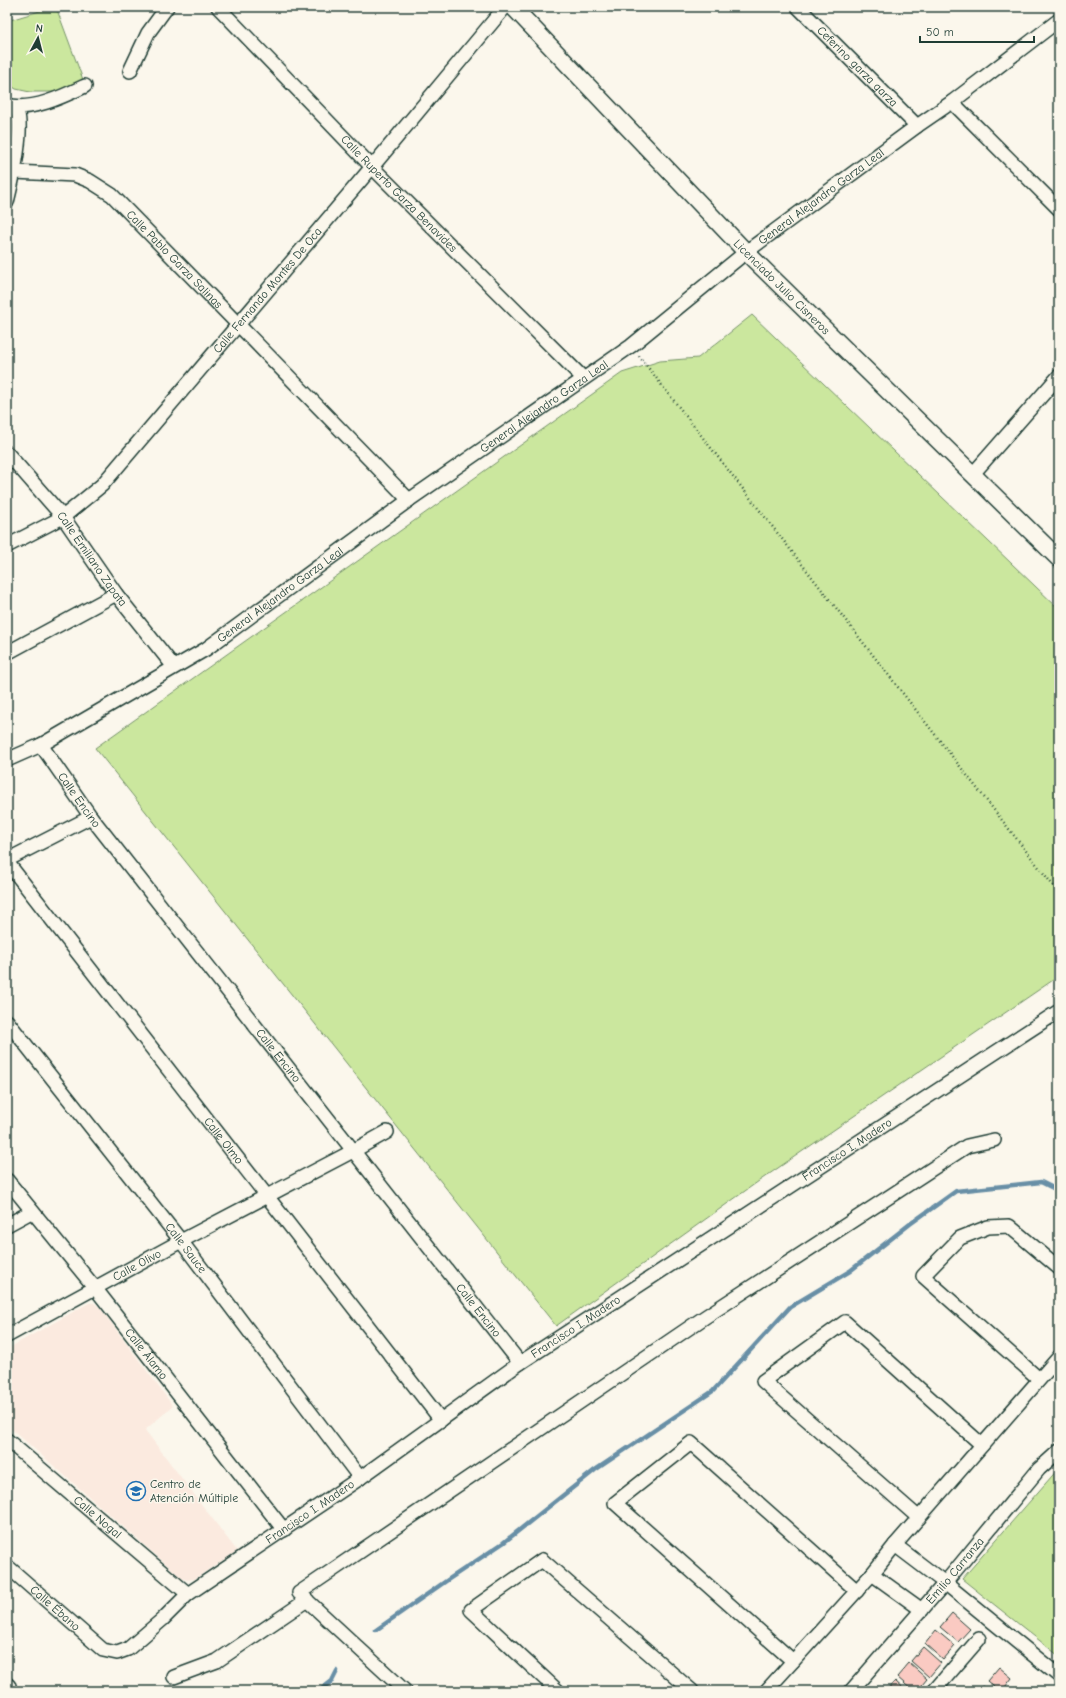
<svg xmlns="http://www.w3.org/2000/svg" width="1066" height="1698" viewBox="0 0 1066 1698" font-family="'Comic Neue',sans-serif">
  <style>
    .built { fill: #fbeadf }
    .green { fill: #cbe79e; stroke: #759269 }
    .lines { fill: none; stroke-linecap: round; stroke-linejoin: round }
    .stream { stroke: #688fa6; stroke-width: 4.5 }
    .building { fill: #facac2; stroke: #1f3d34 }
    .minor-casing { stroke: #1f3d34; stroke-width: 16 }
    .tertiary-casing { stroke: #1f3d34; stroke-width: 19 }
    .path { stroke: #1f3d34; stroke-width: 2.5; stroke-dasharray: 1 3; stroke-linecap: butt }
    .minor { stroke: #fbf7ec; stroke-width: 13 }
    .tertiary { stroke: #fbf7ec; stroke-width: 16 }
    .labels { text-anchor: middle; stroke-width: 3; stroke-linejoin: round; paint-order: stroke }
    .street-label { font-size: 12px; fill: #1f3d34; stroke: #fbf7ec }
    .poi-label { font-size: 12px; fill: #1f3d34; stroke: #fbf7ec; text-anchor: start }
  </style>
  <rect width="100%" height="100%" fill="#fbf7ec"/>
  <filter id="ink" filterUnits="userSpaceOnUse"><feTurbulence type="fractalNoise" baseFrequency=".025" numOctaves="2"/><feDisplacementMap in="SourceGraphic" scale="8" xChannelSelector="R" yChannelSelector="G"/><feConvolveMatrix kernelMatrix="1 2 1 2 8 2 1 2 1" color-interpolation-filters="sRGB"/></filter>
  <g filter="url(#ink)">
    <path class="built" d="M89 1303H94L100 1308 173 1406 145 1430 237 1551 194 1579 187 1580 182 1578 7 1425V1349Z"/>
    <path class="green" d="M53 7H56L85 85 71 92H30L16 89 7 83V21Z
      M752 315 1059 609V976L759 1181 556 1326 95 748 622 373 660 361 698 358Z
      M1059 1468V1656L962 1579Z"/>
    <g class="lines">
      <path class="stream" d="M376 1630 449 1579 503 1543 595 1470 713 1391 790 1307 850 1271 910 1224 956 1191 1041 1182 1059 1191
        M319 1691 332 1681 337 1671"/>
    </g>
    <path class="building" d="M952 1613 970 1629 958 1642 940 1627Z
      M936 1630 955 1646 943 1660 925 1644Z
      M923 1647 941 1663 929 1677 911 1661Z
      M909 1663 927 1679 917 1691H913L897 1677Z
      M999 1667 1012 1678 1002 1691H999L987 1681Z
      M895 1681 906 1691H886Z
      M982 1686 988 1691H978Z
      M1041 1687 1046 1691H1037Z"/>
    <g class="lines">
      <g class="minor-casing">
        <g id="minor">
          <path id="s1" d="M218 7 372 167 583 378"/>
          <path id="s2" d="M798 7 917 126"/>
          <path d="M130 71 148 33 167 7"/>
          <path d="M952 102 1059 209"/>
          <path d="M7 105C31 112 64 96 85 86"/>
          <path id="s3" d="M15 172 75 175 90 181 112 195 409 500"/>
          <path d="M7 202C12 182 25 126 16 108"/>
          <path id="s4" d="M7 453 63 517 116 594 174 667"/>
          <path d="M972 475 1059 376"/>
          <path id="s5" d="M7 546 63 517 102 485 372 167 505 7"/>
          <path d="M7 653 116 594"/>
          <path id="s6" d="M41 745 91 817 520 1363"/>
          <path id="s7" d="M7 760 41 745 206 649 409 500 631 346 746 252 917 126 952 102 1059 20"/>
          <path d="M7 860 91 817"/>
          <path id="s8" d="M7 862 441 1420"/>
          <path id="s9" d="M7 1021 181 1241 360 1478"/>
          <path id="s10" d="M7 1180 95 1288 284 1530"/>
          <path d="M7 1225 31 1212"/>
          <path id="s11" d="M7 1336 181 1241 353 1151 387 1132"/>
          <path d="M1039 1379 923 1276 960 1238 988 1227 1009 1226 1059 1268"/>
          <path id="s12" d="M7 1440 188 1594"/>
          <path d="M919 1518 763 1381 845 1322 982 1445"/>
          <path d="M895 1545 945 1583 1059 1676"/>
          <path id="s13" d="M7 1566 103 1650 117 1653 128 1649 163 1619 188 1594 360 1478 520 1363 1059 1011"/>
          <path d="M872 1574 922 1610"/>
          <path d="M793 1661 615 1503 691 1443 857 1591"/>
          <path d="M174 1677 217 1661 307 1600"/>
          <path d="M7 1684 9 1686"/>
          <path d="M405 1691 299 1593 705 1317 967 1146 994 1140"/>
          <path d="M558 1691 471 1610 542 1560 692 1691"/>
          <path d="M766 1691 872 1574 895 1545 1059 1357"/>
          <path id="s14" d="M851 1691 945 1583 1039 1469 1059 1451"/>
          <path d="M934 1691 979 1639"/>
        </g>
      </g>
      <g class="tertiary-casing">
        <g id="tertiary">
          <path id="s15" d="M513 7 746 252 1059 559"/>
        </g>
      </g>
      <path class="path" d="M639 356 1059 893"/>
      <use href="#minor" class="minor"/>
      <use href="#tertiary" class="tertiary"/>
    </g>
  </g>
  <defs>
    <g id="school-ring" transform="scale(1)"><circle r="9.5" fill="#fbf7ec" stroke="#1f6fb2" stroke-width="1.5"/><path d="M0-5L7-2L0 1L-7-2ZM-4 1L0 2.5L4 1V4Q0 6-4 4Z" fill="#1f6fb2"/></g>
  </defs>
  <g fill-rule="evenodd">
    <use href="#school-ring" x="136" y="1491"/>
  </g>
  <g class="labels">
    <g class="street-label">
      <text dy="4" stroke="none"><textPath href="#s2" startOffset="84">Ceferino garza garza</textPath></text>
      <text dy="4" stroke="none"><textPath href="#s1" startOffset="260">Calle Ruperto Garza Benavides</textPath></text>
      <text dy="4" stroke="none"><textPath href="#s7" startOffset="992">General Alejandro Garza Leal</textPath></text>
      <text dy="4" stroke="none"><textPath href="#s3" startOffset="192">Calle Pablo Garza Salinas</textPath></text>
      <text dy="4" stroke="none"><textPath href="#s15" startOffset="388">Licenciado Julio Cisneros</textPath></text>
      <text dy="4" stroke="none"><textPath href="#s5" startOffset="369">Calle Fernando Montes De Oca</textPath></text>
      <text dy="4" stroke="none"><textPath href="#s7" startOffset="644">General Alejandro Garza Leal</textPath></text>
      <text dy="4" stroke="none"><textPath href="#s4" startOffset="136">Calle Emiliano Zapata</textPath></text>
      <text dy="4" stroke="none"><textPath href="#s7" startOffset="320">General Alejandro Garza Leal</textPath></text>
      <text dy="4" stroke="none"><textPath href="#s6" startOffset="67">Calle Encino</textPath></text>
      <text dy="4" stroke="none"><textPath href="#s6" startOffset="391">Calle Encino</textPath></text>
      <text dy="4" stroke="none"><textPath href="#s8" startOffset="353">Calle Olmo</textPath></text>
      <text dy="4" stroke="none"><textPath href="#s13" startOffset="1030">Francisco I. Madero</textPath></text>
      <text dy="4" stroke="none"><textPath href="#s9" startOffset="289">Calle Sauce</textPath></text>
      <text dy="4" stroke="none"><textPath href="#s11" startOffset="148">Calle Olivo</textPath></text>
      <text dy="4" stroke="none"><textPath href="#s6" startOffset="715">Calle Encino</textPath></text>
      <text dy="4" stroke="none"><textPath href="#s13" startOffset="706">Francisco I. Madero</textPath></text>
      <text dy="4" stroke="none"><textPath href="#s10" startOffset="223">Calle Álamo</textPath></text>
      <text dy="4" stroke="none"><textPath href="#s13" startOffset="382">Francisco I. Madero</textPath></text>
      <text dy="4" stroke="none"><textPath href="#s12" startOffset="119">Calle Nogal</textPath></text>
      <text dy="4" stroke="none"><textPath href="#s14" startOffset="159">Emilio Carranza</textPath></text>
      <text dy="4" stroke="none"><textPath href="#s13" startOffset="64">Calle Ébano</textPath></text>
    </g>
    <g class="poi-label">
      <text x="150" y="1488">Centro de<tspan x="150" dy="14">Atención Múltiple</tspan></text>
    </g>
  </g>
  <rect width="1066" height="1698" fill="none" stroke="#fbf7ec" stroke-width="24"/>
  <rect x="12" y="12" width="1042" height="1674" fill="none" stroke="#1f3d34" stroke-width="1.5" filter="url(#ink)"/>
  <g transform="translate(38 38) rotate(7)" stroke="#fbf7ec" stroke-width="3" paint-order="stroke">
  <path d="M0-3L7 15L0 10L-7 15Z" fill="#1f3d34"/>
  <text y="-6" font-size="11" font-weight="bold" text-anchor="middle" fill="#1f3d34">N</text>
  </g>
  <path d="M920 36v6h114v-6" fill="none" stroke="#1f3d34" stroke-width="2"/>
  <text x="926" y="36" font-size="12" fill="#1f3d34" stroke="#fbf7ec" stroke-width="3" paint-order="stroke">50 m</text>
</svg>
